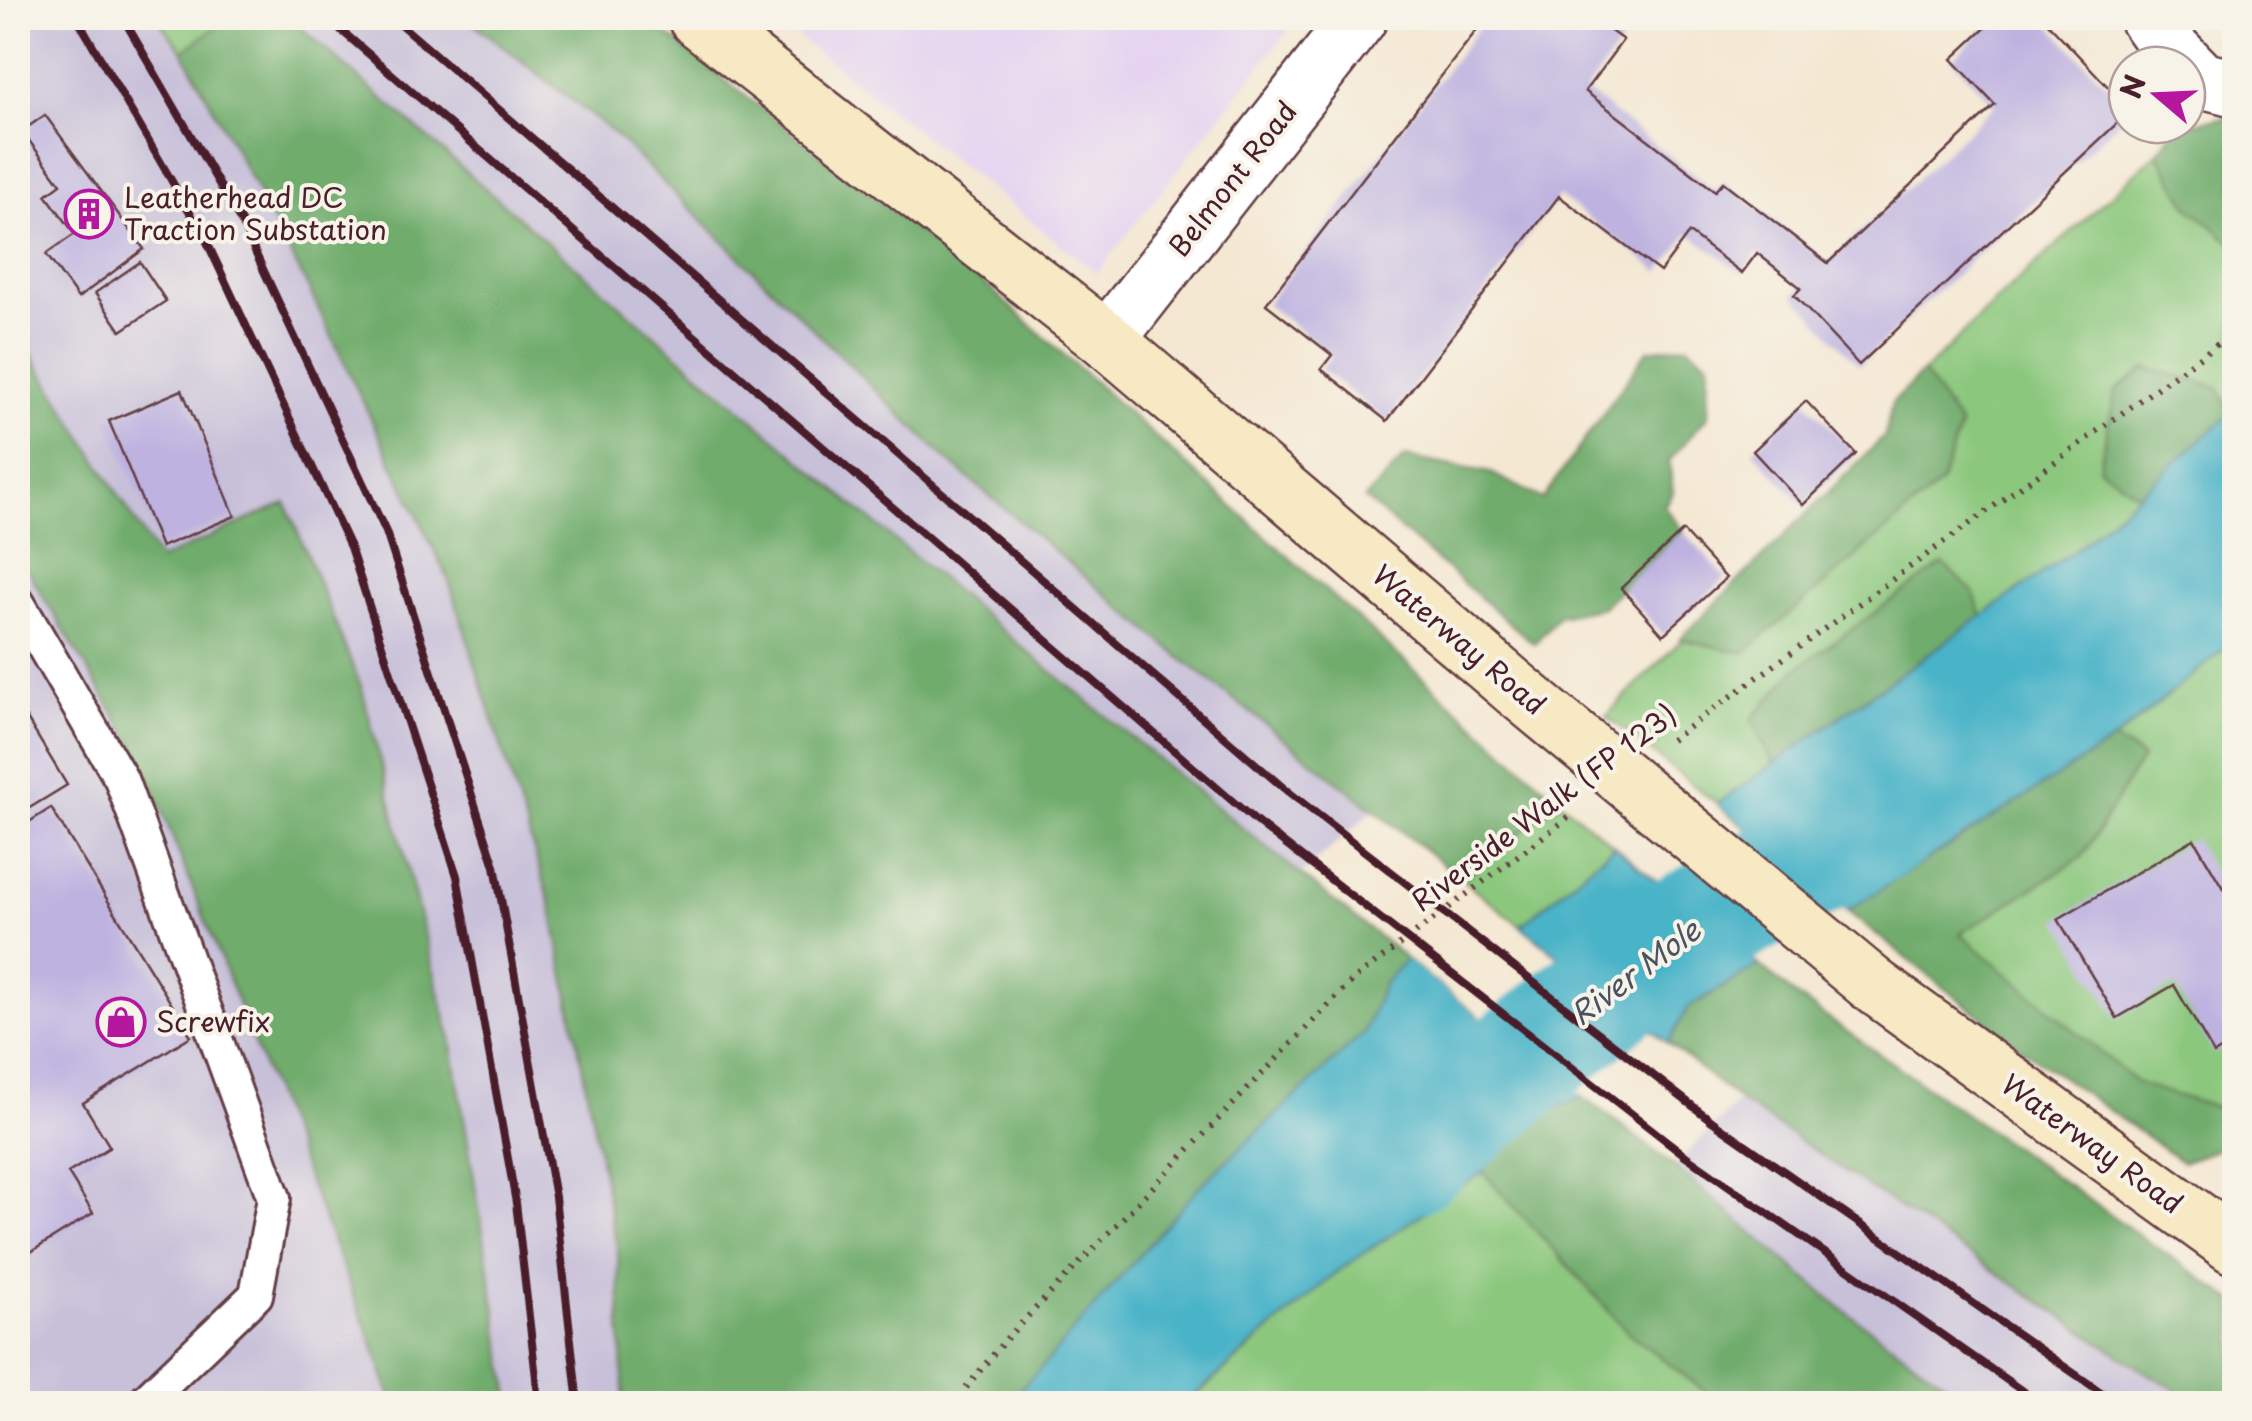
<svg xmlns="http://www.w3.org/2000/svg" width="2252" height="1421" viewBox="0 0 2252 1421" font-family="'Playpen Sans',sans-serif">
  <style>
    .built { fill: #e5d3f1 }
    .industrial { fill: #c7c0d9 }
    .green { fill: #8bc77d; stroke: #6a7354; stroke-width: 2.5 }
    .forest { fill: #70ac6c; stroke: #5d664c; stroke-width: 2.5 }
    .water { fill: #4ab3c8; stroke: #4a697a; stroke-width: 2.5 }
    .pier { fill: #f4e8d3 }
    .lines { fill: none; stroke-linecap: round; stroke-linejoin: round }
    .river { stroke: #4ab3c8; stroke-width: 118 }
    .building { fill: #beb2e0 }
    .lane-casing { stroke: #643d44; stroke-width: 38 }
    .street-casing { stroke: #643d44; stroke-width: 60 }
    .secondary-casing { stroke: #643d44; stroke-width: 60 }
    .path { stroke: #643d44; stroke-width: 6; stroke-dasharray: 2.5 8; stroke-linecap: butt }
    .lane { stroke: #fff; stroke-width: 32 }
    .street { stroke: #fff; stroke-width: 55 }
    .secondary { stroke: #f7e9c3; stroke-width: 55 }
    .rail { stroke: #4a1f2b; stroke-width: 8 }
    .secondary-bridge-casing { stroke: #643d44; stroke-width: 60; stroke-linecap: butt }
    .secondary-bridge { stroke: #f7e9c3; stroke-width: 55 }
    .labels { text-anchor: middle; stroke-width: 8; stroke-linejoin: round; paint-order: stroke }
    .street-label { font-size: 28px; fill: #4a1f2b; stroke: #f7f3e8 }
    .poi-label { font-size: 28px; fill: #4a1f2b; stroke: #f7f3e8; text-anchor: start }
    .water-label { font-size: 30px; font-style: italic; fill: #4a5362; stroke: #f7f3e8 }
  </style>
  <rect width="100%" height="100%" fill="#f7f3e8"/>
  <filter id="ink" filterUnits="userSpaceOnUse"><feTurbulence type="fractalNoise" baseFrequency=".01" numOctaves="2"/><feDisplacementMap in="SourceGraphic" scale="20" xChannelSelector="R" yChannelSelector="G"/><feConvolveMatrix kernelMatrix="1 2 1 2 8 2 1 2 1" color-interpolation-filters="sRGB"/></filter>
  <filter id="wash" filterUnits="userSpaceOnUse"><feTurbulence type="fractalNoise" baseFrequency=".0048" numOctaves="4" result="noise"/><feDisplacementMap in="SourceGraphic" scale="40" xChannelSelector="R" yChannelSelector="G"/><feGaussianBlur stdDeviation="2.25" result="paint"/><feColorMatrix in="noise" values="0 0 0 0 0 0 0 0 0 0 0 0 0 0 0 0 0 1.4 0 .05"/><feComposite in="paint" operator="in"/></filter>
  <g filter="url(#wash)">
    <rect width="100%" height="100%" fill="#f4e8d3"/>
    <path class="built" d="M774 18H1298L1097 273Z"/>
    <path class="industrial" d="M18 18H157L183 51 309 289 449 581 551 904 618 1252 624 1403H511L451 1039 362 689 286 503 159 561 18 333Z
      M290 18H467L611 131 945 458 1176 654 1374 810 1300 875 876 524Z
      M18 555 140 755 376 1352 393 1403H18Z
      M1739 1101 2124 1358 2198 1403H1973L1842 1309 1674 1166Z"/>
    <path class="green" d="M157 18H228L183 51Z
      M2234 116V411L2075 550 1717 804 1606 716 1885 436 1892 403 1996 301 2157 153 2178 125Z
      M2234 641V817L2227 823 2234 835V1143L2217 1108 2137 1083 1959 934 2082 857 2142 757 2114 740Z
      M1560 801 1614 846 1521 926 1462 879Z
      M1483 1172 1629 1333 1720 1403 1186 1404 1338 1271Z"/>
    <path class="forest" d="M228 18H290C656 338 1024 658 1407 959L1384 983 1364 1033 1198 1188 1043 1366 1007 1403H624L618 1252 551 904 449 581 309 289 183 51Z
      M467 18H646L984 283 1560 801 1462 879 1176 654 945 458 611 131Z
      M2234 116V245L2189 207 2157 153 2178 125Z
      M18 333 159 560 286 503 362 689 451 1039 511 1403H393L376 1352 140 755 18 555Z
      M1687 345 1709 362 1708 416 1669 461 1673 493 1664 506 1683 531 1602 607 1558 616 1534 644 1365 499 1405 457 1491 473 1543 499 1648 350Z
      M2146 368 2219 387 2231 414 2139 495 2099 468 2116 390Z
      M1923 372 1960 426 1941 483 1744 653 1680 639 1885 436 1892 403Z
      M1943 564 1973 591 1982 616 1773 764 1752 719 1796 669Z
      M2114 740 2142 758 2082 857 1960 934 2137 1083 2217 1108 2234 1143 2182 1162 2022 1049 1847 911Z
      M1759 965 1796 996 2234 1301V1403H2198L2124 1358 1740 1101 1668 1043 1688 1008Z
      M1584 1097 1674 1166 1842 1309 1973 1403H1720L1629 1333 1483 1172 1510 1125Z"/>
    <path class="water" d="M2234 411V641L2114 740 1847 911 1717 804 2075 550Z
      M1614 846 1759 965 1688 1008 1668 1043 1521 926Z
      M1407 959 1584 1097 1510 1125 1483 1172 1338 1271 1186 1403H1007L1043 1366 1198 1188 1364 1033 1384 983Z"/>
    <path class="pier" d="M1407 954 1587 1093 1588 1100 1403 956Z"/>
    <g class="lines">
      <path class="river" d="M1407 1156 1666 943 1877 822 1933 780"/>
    </g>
    <g id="blocks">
      <path class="building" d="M1486 18H1593L1623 40 1585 91 1715 191 1723 182 1828 263 1995 105 1952 59 1996 18H2043L2127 107V114L1859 365 1794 295 1801 288 1757 253 1742 273 1689 233 1660 272 1559 196 1387 421 1321 369 1332 355 1266 304Z
        M45 115 144 249 78 298 46 254 75 234 46 195 61 184 22 131Z
        M140 262 166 301 121 331 95 293Z
        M182 390 235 516 161 547 109 421Z
        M1806 401 1856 454 1803 505 1753 451Z
        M1683 531 1726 578 1663 635 1621 588Z
        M18 704 67 785 18 815Z
        M51 808 191 1036 83 1103 110 1147 68 1173 93 1213 18 1260V829Z
        M2194 839 2234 907V1042L2214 1054 2174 985 2117 1018 2058 919Z"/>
    </g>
  </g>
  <g filter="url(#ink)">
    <use href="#blocks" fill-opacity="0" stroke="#643d44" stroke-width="2.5"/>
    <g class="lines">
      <g class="lane-casing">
        <path id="lane" d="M18 603 121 779 274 1198 256 1295 142 1404"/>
      </g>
      <g class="street-casing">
        <path id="street" d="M2147 18 2162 39 2202 80 2234 88
          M1107 340 1359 18"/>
      </g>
      <g class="secondary-casing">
        <path id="secondary" d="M696 18 1107 340 1516 689
          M1873 985 2234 1246"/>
      </g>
      <path class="path" d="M1671 740 2234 332
        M953 1404 1005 1340 1353 980 1573 814"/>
      <use href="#lane" class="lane"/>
      <use href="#street" class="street"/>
      <use href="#secondary" class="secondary"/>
      <path class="rail" d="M77 18 206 240 350 547 457 876 516 1203 539 1404
        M123 18 241 222 386 532 495 866 555 1197 578 1404
        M327 18 1259 824 1686 1156 2041 1404
        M393 18 1286 790 1712 1121 2118 1404"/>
      <g class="secondary-bridge-casing">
        <path id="secondary-bridge" d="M1516 689 1873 985"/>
      </g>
      <use href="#secondary-bridge" class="secondary-bridge"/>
    </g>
  </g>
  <defs>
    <g id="building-ring" transform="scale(2.5)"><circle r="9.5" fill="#f7f3e8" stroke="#b5179e" stroke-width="1.5"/><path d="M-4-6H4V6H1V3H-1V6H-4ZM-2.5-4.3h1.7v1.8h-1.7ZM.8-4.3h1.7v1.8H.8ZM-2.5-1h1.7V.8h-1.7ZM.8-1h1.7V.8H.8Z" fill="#b5179e"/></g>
    <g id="shop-ring" transform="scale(2.5)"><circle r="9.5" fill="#f7f3e8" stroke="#b5179e" stroke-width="1.5"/><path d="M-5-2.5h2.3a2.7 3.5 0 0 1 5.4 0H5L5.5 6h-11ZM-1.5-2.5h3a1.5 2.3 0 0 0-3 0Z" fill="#b5179e"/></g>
  </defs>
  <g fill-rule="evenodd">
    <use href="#building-ring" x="89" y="214"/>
    <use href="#shop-ring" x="121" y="1022"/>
  </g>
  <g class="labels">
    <g class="street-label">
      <text transform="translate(1233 179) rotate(-52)" y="10">Belmont Road</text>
      <text transform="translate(1459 640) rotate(40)" y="10">Waterway Road</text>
      <text transform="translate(1544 808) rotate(-37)" y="10">Riverside Walk (FP 123)</text>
      <text transform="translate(2092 1144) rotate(36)" y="10">Waterway Road</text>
    </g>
    <g class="poi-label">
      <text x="124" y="208">Leatherhead DC<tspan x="124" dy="32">Traction Substation</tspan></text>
      <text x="156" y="1032">Screwfix</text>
    </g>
    <g class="water-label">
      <text transform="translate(1636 973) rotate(-37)" y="10">River Mole</text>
    </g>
  </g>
  <rect width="2252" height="1421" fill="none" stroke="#f7f3e8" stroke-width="60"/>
  <g transform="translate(2157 95) rotate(289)"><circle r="48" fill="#f7f3e8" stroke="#b29e9c" stroke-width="2.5"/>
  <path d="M0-8L18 38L0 25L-18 38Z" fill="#b5179e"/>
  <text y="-15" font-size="28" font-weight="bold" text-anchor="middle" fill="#4a1f2b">N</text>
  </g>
</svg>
